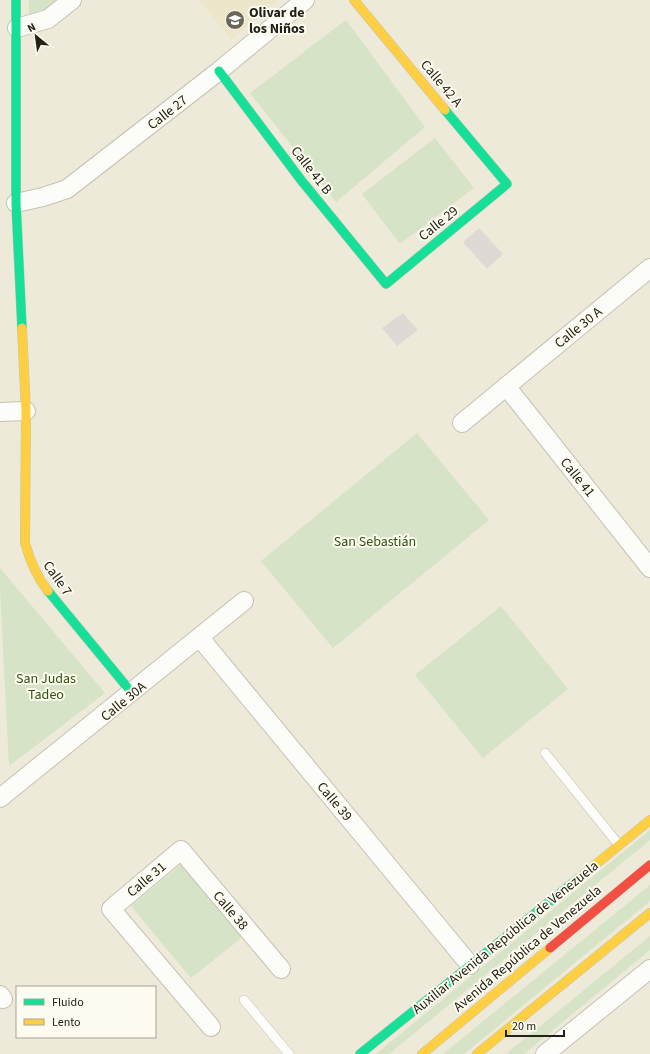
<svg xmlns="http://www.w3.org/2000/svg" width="650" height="1054" viewBox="0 0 650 1054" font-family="'Source Sans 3',sans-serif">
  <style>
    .built { fill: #ece7cb }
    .green { fill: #d6e3c6 }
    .building { fill: #dfd9d6 }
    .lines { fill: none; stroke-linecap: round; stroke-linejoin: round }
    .lane-casing { stroke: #c5c2b5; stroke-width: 10 }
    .street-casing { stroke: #c5c2b5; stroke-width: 20 }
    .fast-casing { stroke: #c5c2b5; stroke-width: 10 }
    .slow-casing { stroke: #c5c2b5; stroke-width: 10 }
    .jam-casing { stroke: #c5c2b5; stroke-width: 10 }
    .lane { stroke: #fcfcf9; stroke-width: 9 }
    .street { stroke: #fcfcf9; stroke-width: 18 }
    .fast { stroke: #16e098; stroke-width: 9 }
    .slow { stroke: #ffcf43; stroke-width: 9 }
    .jam { stroke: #f24e42; stroke-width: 9 }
    .labels { text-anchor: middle; stroke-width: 4; stroke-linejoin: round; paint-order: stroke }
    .poi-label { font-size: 14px; font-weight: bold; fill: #232116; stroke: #fefcf0; text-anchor: start }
    .street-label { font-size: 14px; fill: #232116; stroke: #fefcf0 }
    .park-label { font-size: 14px; fill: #2f5412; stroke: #fefcf0 }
  </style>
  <rect width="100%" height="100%" fill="#edead9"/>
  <path class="built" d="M199 0H278L231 40Z"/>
  <path class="green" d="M29 0H69L29 15Z
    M346 20 425 127 336 202 250 93Z
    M435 138 474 188 400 244 362 194Z
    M417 433 489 520 333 648 261 561Z
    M0 568 105 693 9 766 0 587Z
    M501 606 568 689 483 758 415 675Z
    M650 830V840L389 1054H376Z
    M184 862 244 936 191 978 131 906Z
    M650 885V901L464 1054H443Z
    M650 936V950L524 1054H506Z"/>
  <path class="building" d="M479 228 503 254 487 269 463 242Z
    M403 313 418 330 397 346 382 328Z"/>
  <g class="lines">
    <g class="lane-casing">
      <path id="lane" d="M545 753 619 845
        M244 1000 289 1054"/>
    </g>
    <g class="street-casing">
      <path id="street" d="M17 28 48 19 72 0
        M16 203 43 197 67 189 219 71 305 0
        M506 386 650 568
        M0 412 26 411
        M462 423 650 268
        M200 638 470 965
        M0 798 244 601
        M0 995 3 999
        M211 1027 111 909 181 850 281 969
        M545 1054 650 969"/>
    </g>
    <g class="fast-casing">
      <path id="fast" d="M16 0V203L22 328
        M219 71 301 180 386 284 507 184 445 110
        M48 591 132 693
        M360 1054 579 878"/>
    </g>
    <g class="slow-casing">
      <path id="slow" d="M354 0 445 110
        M22 328 26 411 25 543C30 561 36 576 48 591
        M579 878 650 820
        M422 1054 550 948
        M477 1054 650 913"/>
    </g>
    <g class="jam-casing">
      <path id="jam" d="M550 948 650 865"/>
    </g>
    <use href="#lane" class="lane"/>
    <use href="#street" class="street"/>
    <use href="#fast" class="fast"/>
    <use href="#slow" class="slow"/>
    <use href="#jam" class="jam"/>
  </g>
  <defs>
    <g id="school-disc" transform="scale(1)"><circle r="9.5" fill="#6a675a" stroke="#fefcf0"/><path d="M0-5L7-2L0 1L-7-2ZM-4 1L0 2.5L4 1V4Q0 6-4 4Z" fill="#fff"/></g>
  </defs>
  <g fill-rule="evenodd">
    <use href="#school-disc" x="235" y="20"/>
  </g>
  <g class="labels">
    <g class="poi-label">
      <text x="249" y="17">Olivar de<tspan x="249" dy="16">los Niños</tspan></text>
    </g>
    <g class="street-label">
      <text transform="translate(442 83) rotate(50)" y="5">Calle 42 A</text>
      <text transform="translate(167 112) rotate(-38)" y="5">Calle 27</text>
      <text transform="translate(312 170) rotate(52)" y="5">Calle 41 B</text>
      <text transform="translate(438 223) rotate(-39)" y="5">Calle 29</text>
      <text transform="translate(578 327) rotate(-39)" y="5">Calle 30 A</text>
      <text transform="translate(578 477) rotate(51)" y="5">Calle 41</text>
      <text transform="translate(58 578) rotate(55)" y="5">Calle 7</text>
      <text transform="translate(123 701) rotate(-39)" y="5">Calle 30A</text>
      <text transform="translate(335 801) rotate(50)" y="5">Calle 39</text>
      <text transform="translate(146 879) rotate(-40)" y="5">Calle 31</text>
      <text transform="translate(231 910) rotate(50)" y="5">Calle 38</text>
      <text transform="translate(505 937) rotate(-39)" y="5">Auxiliar Avenida República de Venezuela</text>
      <text transform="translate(527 948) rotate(-40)" y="5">Avenida República de Venezuela</text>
    </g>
    <g class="park-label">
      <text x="375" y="546">San Sebastián</text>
      <text x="46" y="683">San Judas<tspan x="46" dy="16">Tadeo</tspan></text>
    </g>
  </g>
  <rect x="16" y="986" width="140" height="52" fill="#fefcf0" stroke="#a6a499"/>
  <rect x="24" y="999" width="20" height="6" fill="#16e098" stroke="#a6a499"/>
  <text x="52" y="1006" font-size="12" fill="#232116">Fluido</text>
  <rect x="24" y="1019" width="20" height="6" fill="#ffcf43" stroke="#a6a499"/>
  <text x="52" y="1026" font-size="12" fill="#232116">Lento</text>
  <g transform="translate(36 36) rotate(331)" stroke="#fefcf0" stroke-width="3" paint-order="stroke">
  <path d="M0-3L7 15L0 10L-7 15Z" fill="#232116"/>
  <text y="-6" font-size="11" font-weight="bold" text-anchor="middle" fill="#232116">N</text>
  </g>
  <path d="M506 1030v6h58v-6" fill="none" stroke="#232116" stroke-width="2"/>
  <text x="512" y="1030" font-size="12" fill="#232116" stroke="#fefcf0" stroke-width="3" paint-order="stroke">20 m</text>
</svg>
